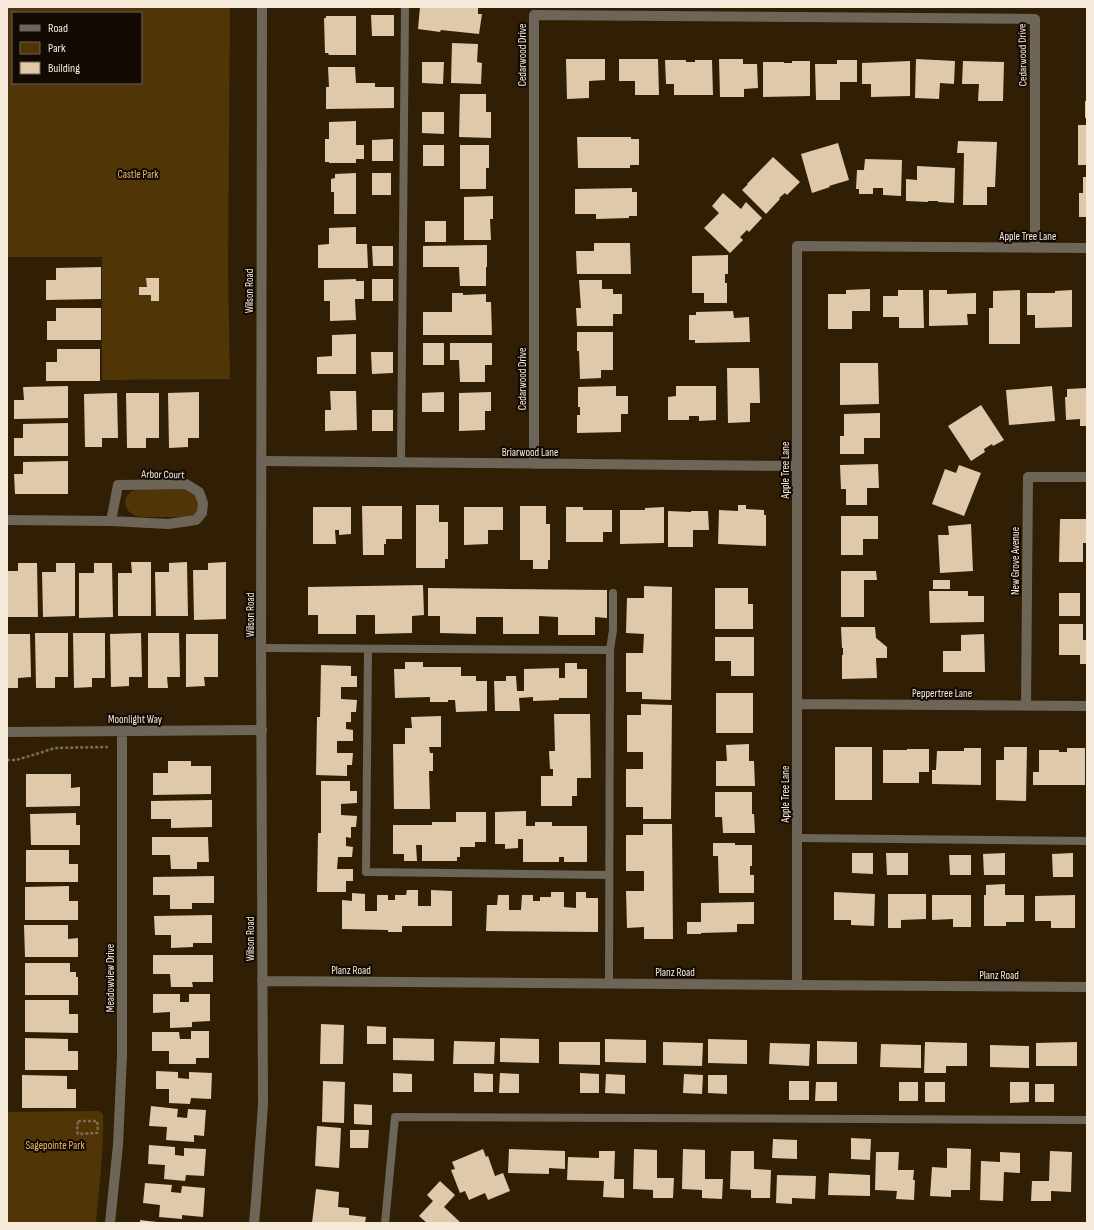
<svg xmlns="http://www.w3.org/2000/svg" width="1094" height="1230" viewBox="0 0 1094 1230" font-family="'Sofia Sans Condensed',sans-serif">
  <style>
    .green { fill: #503506; fill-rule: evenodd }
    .building { fill: #e0c8aa }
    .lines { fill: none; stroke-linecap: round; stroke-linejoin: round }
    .path { stroke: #7b6c56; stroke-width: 2.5; stroke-dasharray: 3 2; stroke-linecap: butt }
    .service { stroke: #6e6559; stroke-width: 8 }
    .minor { stroke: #6e6559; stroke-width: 10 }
    .tertiary { stroke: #6e6559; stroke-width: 10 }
    .labels { text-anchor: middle; stroke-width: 4; stroke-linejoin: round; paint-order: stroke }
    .street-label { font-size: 11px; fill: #f5e9d9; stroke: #120a02 }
    .park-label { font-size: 11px; fill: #f0b96a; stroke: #120a02 }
  </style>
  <rect width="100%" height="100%" fill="#301f04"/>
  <path class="green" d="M7 7H230L228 271 230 379 102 380V257H7ZM13 13H141V83H13Z
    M139 488H188L195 490 200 511 192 516 188 517H140C121 513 120 493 139 488Z
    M99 1111 103 1114C104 1150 99 1187 96 1223H7V1112Z"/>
  <path class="building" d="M420 7 439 8V7H478V14H482L479 34 441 30 440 32 418 29Z
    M371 15H394V36H372Z
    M326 16H356V55H329L328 53H325L324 18H326Z
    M452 43 478 44 477 62 482 63 481 84 451 83Z
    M566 59H605V80L589 81V98L567 99Z
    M619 59H658L659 95H635V81H619Z
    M719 59H743V64H757L758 88 744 89V97H720Z
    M916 59 955 61 954 84 940 83 939 99 915 98Z
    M665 60H686V62H695V60H712L713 95H674V84H666Z
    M837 60H857V82H840V100H816L815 64H837Z
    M792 61H810V96L763 97V62H784V63H792Z
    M910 61V96L871 97V84H862V63Z
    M963 61 1004 62 1003 101H978L979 84H962Z
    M422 62H444L443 84 422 83Z
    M328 67H355L356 83H375V87H394V108L326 109V87H329Z
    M460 94H486V112H491V138L459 137Z
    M1085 101H1087V118H1085Z
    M422 112H444V134L422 133Z
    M356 121V145H364V159H356V163H329V162H325V139H329V122Z
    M1078 125H1087V165H1078Z
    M577 137H631V139H639V165H630V168H578Z
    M393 139V161H372V140Z
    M958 141 997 142 995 187H987V205H963L964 153H957Z
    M838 143 849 180 829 186 830 187 812 193 801 154Z
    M423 145H444V166H423Z
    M460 145H489V168H486V189H460Z
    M773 157 800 182 787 195 785 193 779 198 780 199 766 214 742 190 748 184H747Z
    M865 159 902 160 901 196 883 195V188H873V194H859V189H856L857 170H864Z
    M917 166 955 168 954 203 938 202V201H928V202L906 201V179L917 180Z
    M356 173V214H334V192H331V179L335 178V174Z
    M372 173H391V195H372Z
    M1083 177H1087V217H1079V193H1083Z
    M632 188V192H637V216H629V218L596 219V214H575V189Z
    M723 193 741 209 746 202 762 218 749 232 747 230 740 237 743 240 730 253 704 228 719 213 712 206Z
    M493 196V219H490L491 240H464V197Z
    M425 221H446V242H425Z
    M356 227V244H367L368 268H318V245L329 244V228Z
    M594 243H630L631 274H577L576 251H594Z
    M487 245V267H486V286H460L459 267H423V246Z
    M372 246H393V266H373Z
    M728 255V274H725V283H727V303H704V293H692V256Z
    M101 267V299L46 300V280H56V268Z
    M146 278H159V301H151V295H139V287H147Z
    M356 279V281H364V299H355L356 320 330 321V301H324V280Z
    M372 279H393V301H372Z
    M579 280H602V289H613V294H622V314H613V326H577L576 308H581Z
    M870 289V311H852V329H828V294H846V290Z
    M898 290H923L924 328H899V317H883V296H898Z
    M929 290H947V294L976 293V314H967L968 325 929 326Z
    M1020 290V344H989V308H993V291Z
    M1072 290V327L1035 328V315H1027V293H1055V291Z
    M452 293H463V295L486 294V302H491L492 335H423V312H452Z
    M56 308H101V340H47V321H56Z
    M733 311 734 318 749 317 750 342 695 343V340H689V315H696V312Z
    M577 332H613V370H601V378L580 379 579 351H577Z
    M356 334V374H317V357L332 356V335Z
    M423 343H444V365H423Z
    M450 343H492V365H485V382H460L459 360H450Z
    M57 349H100V381H46V362H57Z
    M371 352H393V373L372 374Z
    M840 363H878L879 404 840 405Z
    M727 368H759L760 403H750V422L728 423Z
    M68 386V418L14 419V400H24L23 387Z
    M616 386V396H628V414H621V432L577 433V415H580V407H578V387Z
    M676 386H716V420L699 421V416H689V420H668V397L676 396Z
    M1052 386 1055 421 1009 425 1006 390Z
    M1087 388V426H1080V419L1066 420 1065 397H1067V389Z
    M330 391H356L357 430 325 431V410H331Z
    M199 392V438H188V447L169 448 168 393Z
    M444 392V412H422V393Z
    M491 392V411H485V430L459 431V393Z
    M117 393 118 438H102V447H85L84 394Z
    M126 393H159V438H146V448H127Z
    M981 405 1004 440 993 446 992 444 984 449 985 452 971 461 948 426Z
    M372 410H393V431H372Z
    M880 413V438H864V454H840V436H844V414Z
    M68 423V456H14V438H23V424Z
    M68 461V494H15L14 474H23V462Z
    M878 464 879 488H867V505H846V489H841L840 465Z
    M959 465 981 473 964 516 932 504 945 469 956 473Z
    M416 505H439V522H448V559H445V568H416Z
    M738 505H746V509L764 510V515H766V546L718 544 719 510 738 511Z
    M362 506H402V539H386V544H384V555H363Z
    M520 506H546V524H550V560H548V569H533V560H520Z
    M313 507H351V534L339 535V530H335L336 544H313Z
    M464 507H503V530H488V544L464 545Z
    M566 507H583V510H612V532H603V542H566Z
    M664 507V543L620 544V510H645V508Z
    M668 511 691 512V511H708L709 530H693V547H668Z
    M841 516H878V539H863V555H841Z
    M1060 519H1087V543H1083V562H1059Z
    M971 524 973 571 940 573 938 535H949L948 526Z
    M131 562H151V616H118V573H132Z
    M187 562 188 616H156L155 572H169V563Z
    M226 562V619L194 620 193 570H208V563Z
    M18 563H37L38 617H7V571H18Z
    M56 563H75V616L43 617 42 572H56Z
    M94 563H112L113 617 79 618V573H94Z
    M841 571H876L877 580H864V617H841Z
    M933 580H950V589H933Z
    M423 585 424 615 412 616V633L375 634V615H356V634H318V615H308V587Z
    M644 586 672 587 671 700 642 699V692H626V653H643L644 634 626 633 627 598H644Z
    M428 588 607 590V618L595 617V635H558V617L539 616V634H503V617H476V634L440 633V616H428Z
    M715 588H748V604H753V629H715Z
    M929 591H968V596H984V622L930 623Z
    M1059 593H1080V616H1059Z
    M1059 624H1083V640H1087V664H1080V655H1059Z
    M841 627H875L876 638 887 647V658H876L877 678 842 679V655H843V648H842Z
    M35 633H68V677H55V688H36Z
    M73 633H105V678H92V687L74 688Z
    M141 633 142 677H129V686L111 687 110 634Z
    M148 633H179L180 677H167L168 688H148Z
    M7 634H30L31 677 18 678V688H7Z
    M186 634H218V677H204L205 686 186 687Z
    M984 634 985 672H943V651H961V635Z
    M715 637H754V676H731V661H715Z
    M405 662H423V667H461V676H476V681H487V711L456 712 455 700H448V702H430V697L395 698 394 669H405Z
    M565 663H577V669H587V698H559V700L533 701V697L519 698 520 711H495L494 681H506V676H516L517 691H524V669L559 668V678H565Z
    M321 665 351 666V676H357V687H341V699L357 700 356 712H351V722H346V729L353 730V741H337V753H353L352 765H347V776L316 775 317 717H320Z
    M716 693H753V733H716Z
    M641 704 672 705 671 819H643V807H626V769H643V752H627V715H641Z
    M554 714H590L591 778H577V796H572V806H541V776H553V769H550L549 751H555Z
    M441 716V747H429L430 753H433V771H429L430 809H394L393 744H405V728H412L411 717Z
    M749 744V761H754L755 786H716V761H727L726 745Z
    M835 747H872V800H835Z
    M1004 747H1027L1026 801 996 800V760H1004Z
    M964 748H981V785L932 784V770H936L937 751H964Z
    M1067 748H1085V785H1033V772H1039V750H1059V752H1067Z
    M907 749H929V772H919V783H883V750H907Z
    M168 761H191V766H211V794L153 795V773H168Z
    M26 774H71V788L80 787V806L26 807Z
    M321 781H350V791H357V803L341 804V815L357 816 356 827H351V838L346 837V846L353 847 352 857H338L337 869H353V881H346V892H317L318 833H321Z
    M715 792H752V814H754L755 833H723L722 817H715Z
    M212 800V827L171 828V819H151V801Z
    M526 811V826H535V822H552V826H587V862H564V857H559V862H523V839H518V848L505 849V844H495V812Z
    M456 812H486V842H475V847H460V857H457V861H422V845H416L417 861H404V854H393V825H432V822H456Z
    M76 813V825H80V845H31L30 814Z
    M643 824H672L673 939H644V927L627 928 626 891H644V871H626V835H643Z
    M152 837H208L209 862H197V869H171L170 855H152Z
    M713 843H735V845H752V866H750V875H754V893H719L718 856H713Z
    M26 850H69V864H78V882H26Z
    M852 853H873V874L852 873Z
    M886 853H908V875H887Z
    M1005 853V875H984L983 854Z
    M1073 853V877H1053L1052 854Z
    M949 855H971V875H950Z
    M214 876V903H192V909H170V895H153V877Z
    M1005 884V895H1024V922H1006V926H984V895H986V885Z
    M69 886V901H78V920H25V887Z
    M407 890H418V906H431V890L452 891V926H402V932H388V930L342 929V900L352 901V893L365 894V911H377V895H388V900H395V895H406Z
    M551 892H564V907L576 908V892H586V898H598V932L486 931 487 905H497L498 895H509V910H521L522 895H533V901H540V897H551Z
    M834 892 875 894 874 926 851 925V920H834Z
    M888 894H926V919L901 920V928H888Z
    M932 895H971V927H953V919L932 920Z
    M1075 895V928H1051V921H1035V896Z
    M754 902V924H737V932L701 933V934H687V922H701V903Z
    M212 915V943H193V947L171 948V935H155L154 916Z
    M24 925H68V939L78 938V957H25Z
    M153 955H213V982H192L193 987H171L170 974H153Z
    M25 963H70V972H76V977H78V995H25Z
    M153 994H180V1002H189V994H210V1021L192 1022V1027L170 1028V1012L153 1013Z
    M25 1000H69V1014H78V1033L25 1032Z
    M321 1024 344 1025 343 1064H320Z
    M367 1026 386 1027V1044H367Z
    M191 1031H209V1058H196V1064H169V1051H152V1032H179L180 1039H191Z
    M25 1038 68 1039V1051H78V1070H25Z
    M393 1038 434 1039V1061L393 1060Z
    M500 1038 539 1039V1063L500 1062Z
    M605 1039 646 1040V1063L605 1062Z
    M708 1039 747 1040V1064L708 1063Z
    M454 1041 495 1042 494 1064H453Z
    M817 1041 857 1042V1064H817Z
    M559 1042H600V1065L559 1064Z
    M663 1042 703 1043 702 1066 663 1065Z
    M925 1042 967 1043V1066H946V1073H924Z
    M1077 1042V1066H1036V1043Z
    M770 1043 810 1044 809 1066 769 1064Z
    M881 1044 921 1045V1068L880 1067Z
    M990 1045 1029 1046V1068L990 1067Z
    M156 1071 178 1072V1078L189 1079V1072L212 1073 211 1099 191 1098 190 1104 169 1103V1089H156Z
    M393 1073 412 1074V1092H393Z
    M474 1073 493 1074V1092H474Z
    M500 1073 519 1074V1093H499Z
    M580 1073 599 1074V1093H580Z
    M606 1074 625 1075V1094L605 1093Z
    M684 1074 703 1075 702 1094 683 1093Z
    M22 1075 67 1076V1089H76V1108H22Z
    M708 1075H727V1094L708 1093Z
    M323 1081 345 1082 344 1123 322 1122Z
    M789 1081H809V1100H789Z
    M816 1082H837V1101H815Z
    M899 1082H918V1101H899Z
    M925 1082H945V1102H925Z
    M1010 1082H1029V1102L1010 1103Z
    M1035 1084H1054V1102H1035Z
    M354 1104 372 1105V1125L354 1124Z
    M151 1106 178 1109 177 1117 187 1118 188 1109 206 1110 204 1136 194 1135V1142L166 1140 167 1127 149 1126Z
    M317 1126 341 1128 339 1168 315 1166Z
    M350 1130H369L368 1148H350Z
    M851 1138 871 1139 870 1160 851 1159Z
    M773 1139 797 1140V1159L772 1158Z
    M149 1145 175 1147V1155L184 1156V1148L206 1149 204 1176 186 1175 185 1181 164 1179 165 1165 148 1164Z
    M947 1148 971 1149 970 1190H951V1197L930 1196 932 1167 947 1168Z
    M483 1149 486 1157 488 1156 495 1176 503 1173 510 1191 488 1200 485 1193 469 1200 465 1191 460 1193 451 1170 455 1169 452 1162Z
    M509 1149 565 1151V1169L549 1168V1174L508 1173Z
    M634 1149 657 1150V1178H674L673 1198H653V1190L633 1189Z
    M683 1149 705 1150V1179H723L722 1199 702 1198V1190L682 1189Z
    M599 1151H615L614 1179H624V1198L603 1197 604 1181 567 1180 568 1157 599 1158Z
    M731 1151H754V1169L771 1170 770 1198H751V1190L730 1189Z
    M1050 1151 1072 1152 1071 1192 1051 1191V1201H1031L1032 1181H1049Z
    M876 1152H899L898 1170H914L913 1180H915L914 1200 896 1199 897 1191 875 1190Z
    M1000 1152 1020 1153V1173L1004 1172 1003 1201 980 1200 981 1161 1000 1162Z
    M829 1173 870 1175V1196L828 1195Z
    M777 1175 816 1176 815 1199 792 1198V1204L776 1203Z
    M440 1181 455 1195 444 1207 461 1223H427L419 1216 433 1201 427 1195Z
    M145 1183 172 1185 171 1192 181 1193 182 1186 205 1188 203 1217 182 1215V1219L159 1217 160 1205 143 1203Z
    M316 1189 339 1192 338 1207 349 1208V1215L366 1217 365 1223H312Z
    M140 1220 157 1222V1223H140Z"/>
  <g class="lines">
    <path class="path" d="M7 760H16L33 755 55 748 108 747
      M78 1121H97L98 1131 97 1133 78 1134 77 1131Z"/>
    <path class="service" d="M401 463 405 7
      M261 648 610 650 609 984
      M368 649 366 872 608 875
      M610 650 613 630V593
      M797 838 1087 841
      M385 1223 395 1117 1087 1120"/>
    <path class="minor" d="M262 461 797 466
      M534 464V15L1035 19V248
      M7 520 111 521 168 524 196 520 202 513 203 503 199 492 186 484 118 485 111 521
      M797 704 1087 706
      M1026 705 1028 477H1087
      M7 732 262 730
      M797 985V246L1087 248
      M110 1223 118 1145 122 1056V732"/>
    <path class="tertiary" d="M262 981 1087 987
      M254 1223 256 1201 263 1105 261 648 262 7"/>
  </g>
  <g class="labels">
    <g class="street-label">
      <text transform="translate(522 55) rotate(-90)" y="4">Cedarwood Drive</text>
      <text transform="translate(1022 55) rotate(-91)" y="4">Cedarwood Drive</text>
      <text x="1028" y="240">Apple Tree Lane</text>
      <text transform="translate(249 291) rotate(-90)" y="4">Wilson Road</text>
      <text transform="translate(522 379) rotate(-90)" y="4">Cedarwood Drive</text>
      <text x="530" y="456">Briarwood Lane</text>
      <text transform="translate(785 470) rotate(-90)" y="4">Apple Tree Lane</text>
      <text transform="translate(163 474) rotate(1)" y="4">Arbor Court</text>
      <text transform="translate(1015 561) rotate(-90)" y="4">New Grove Avenue</text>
      <text transform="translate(250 615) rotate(-90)" y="4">Wilson Road</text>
      <text x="942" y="697">Peppertree Lane</text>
      <text x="135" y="723">Moonlight Way</text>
      <text transform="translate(785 794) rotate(-90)" y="4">Apple Tree Lane</text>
      <text transform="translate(250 939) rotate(-90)" y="4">Wilson Road</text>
      <text x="351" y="974">Planz Road</text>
      <text x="675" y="976">Planz Road</text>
      <text x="999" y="979">Planz Road</text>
      <text transform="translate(110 978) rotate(-90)" y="4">Meadowview Drive</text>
    </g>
    <g class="park-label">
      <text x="138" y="178">Castle Park</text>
      <text x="55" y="1149">Sagepointe Park</text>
    </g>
  </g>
  <rect width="1094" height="1230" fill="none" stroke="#f5e9d9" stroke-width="16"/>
  <rect x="12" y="12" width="130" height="72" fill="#120a02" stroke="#6d6358"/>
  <rect x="20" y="25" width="20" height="6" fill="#6e6559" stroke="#6d6358"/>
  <text x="48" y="32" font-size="12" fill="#f5e9d9">Road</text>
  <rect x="20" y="42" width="20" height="12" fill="#503506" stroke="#6d6358"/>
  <text x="48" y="52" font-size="12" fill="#f5e9d9">Park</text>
  <rect x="20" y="62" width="20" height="12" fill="#e0c8aa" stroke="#6d6358"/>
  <text x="48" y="72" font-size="12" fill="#f5e9d9">Building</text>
</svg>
